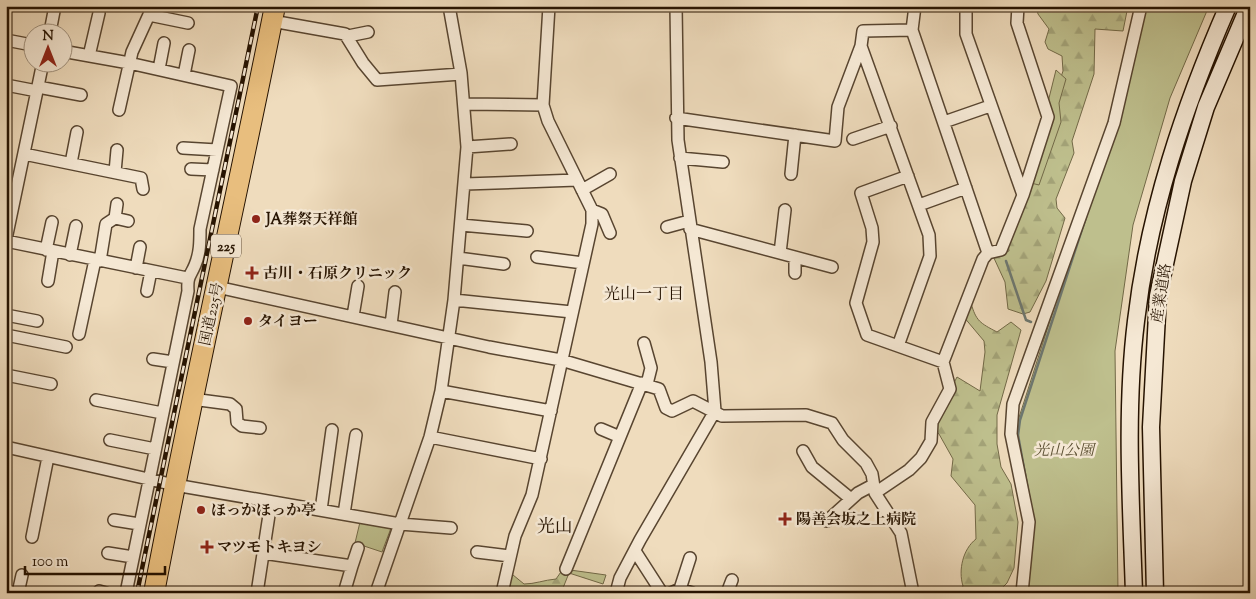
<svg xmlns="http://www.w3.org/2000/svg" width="1256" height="599" viewBox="0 0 1256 599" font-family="'Sorts Mill Goudy','Noto Serif JP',serif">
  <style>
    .forest { fill: url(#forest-firs); stroke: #726947 }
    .green { fill: #bebf8d; stroke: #726947 }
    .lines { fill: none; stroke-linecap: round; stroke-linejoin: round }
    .stream { stroke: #6d7770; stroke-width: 2.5 }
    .street-casing { stroke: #584530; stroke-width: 14 }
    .secondary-casing { stroke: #261301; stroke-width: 19 }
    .highway-casing { stroke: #261301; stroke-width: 22 }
    .street { stroke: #f5e8d4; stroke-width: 11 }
    .secondary { stroke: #f5e8d4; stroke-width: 16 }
    .highway { stroke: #e8be7e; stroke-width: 20 }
    .rail-casing { stroke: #261301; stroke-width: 4.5 }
    .rail { stroke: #f5e8d4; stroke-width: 2.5; stroke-dasharray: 8; stroke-linecap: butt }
    .poi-dot { fill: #8f2418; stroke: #f5e8d4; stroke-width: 2 }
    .labels { text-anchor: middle; stroke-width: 5; stroke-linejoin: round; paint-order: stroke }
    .shield { fill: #f5e8d4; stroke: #645340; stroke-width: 1 }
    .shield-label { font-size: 14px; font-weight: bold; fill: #261301 }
    .poi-label { font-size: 15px; font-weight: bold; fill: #261301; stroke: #f5e8d4; text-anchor: start }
    .street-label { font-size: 15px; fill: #261301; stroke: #f5e8d4 }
    .park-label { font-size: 15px; font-style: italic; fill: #5b4f32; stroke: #f5e8d4 }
    .neighbourhood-label { font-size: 16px; fill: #261301; stroke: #f5e8d4 }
    .quarter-label { font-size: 18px; fill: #261301; stroke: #f5e8d4 }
  </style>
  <defs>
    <pattern id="forest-firs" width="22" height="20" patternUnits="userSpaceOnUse" patternTransform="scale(1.25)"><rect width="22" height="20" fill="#bebf8d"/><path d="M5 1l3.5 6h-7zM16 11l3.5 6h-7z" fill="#a3a378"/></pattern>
  </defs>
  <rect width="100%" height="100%" fill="#efdcbd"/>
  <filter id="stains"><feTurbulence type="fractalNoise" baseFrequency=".004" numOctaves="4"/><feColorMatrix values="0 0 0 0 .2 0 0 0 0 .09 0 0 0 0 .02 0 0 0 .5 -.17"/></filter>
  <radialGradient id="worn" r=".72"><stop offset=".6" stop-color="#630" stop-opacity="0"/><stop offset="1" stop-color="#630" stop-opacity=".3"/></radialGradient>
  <path class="forest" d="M1036 6H1128L1123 31 1095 29 1094 74 1072 141 1074 153 1056 199 1057 208 1065 218 1046 281 1030 312 1023 314 1008 309 1005 282 993 256 1009 251 1008 243 1027 178 1063 71 1062 56 1048 49 1045 42 1049 29 1038 14Z
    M971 303C976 321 980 323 997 332L1011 322 1021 330 997 415V444L1001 467 1011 484 1018 522 1014 568 1007 583 997 593H959L963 586C958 570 963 549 976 539L975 505 951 476 953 459 939 434 931 427 957 377 980 391 985 352 984 341 963 316Z
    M563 569 606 575 603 584 569 573 561 593H503L507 570 524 584C535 584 544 580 556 579Z"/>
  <path class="green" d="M1140 6H1209L1170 98 1133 225 1115 351 1118 593H1022L1029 536 1015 430 1126 83Z
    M1056 70 1066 79 1059 103 1061 122 1039 185 1031 183 1053 121 1048 102Z
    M360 522 391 528 382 552 355 543Z"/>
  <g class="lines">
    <path class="stream" d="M1006 261 1026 320 1031 322
      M1030 502 1018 435 1020 420 1086 217"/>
    <g class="street-casing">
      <path id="street" d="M915 6 912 30 988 253
        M966 6V34L1023 195
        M149 15 188 23
        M272 21 345 34 363 63 377 80 461 74
        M50 32 55 6
        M348 36 368 32
        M6 40 32 45
        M62 51 129 63 231 86 200 229C200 242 200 253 195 265 190 277 187 276 188 291L126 593
        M89 56 99 13
        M159 69 164 43
        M184 75 189 50
        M6 85 37 91
        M38 87 81 95
        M464 104 543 105
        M119 110 132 52 153 6
        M676 118 835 141 838 107 861 46
        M944 122 990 106
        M853 139 891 126
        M467 147 511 144
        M183 148 217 150
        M24 154 141 178 143 189
        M680 158 723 162
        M71 163 77 132
        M191 169 213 170
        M115 172 117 150
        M791 174 795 135
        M908 176 861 193 872 228 873 242 856 303 867 335 943 362 983 259 988 253 1001 250 1023 195 1048 117 1017 23 1018 6
        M465 184 577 180
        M582 190 610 174
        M919 205 966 188
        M592 210 602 214 610 233
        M115 218 117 204
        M461 225 527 231
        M667 227 689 221
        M690 229 832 267
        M6 239 43 62
        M6 241 187 278
        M46 250 52 222
        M780 253 785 210
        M70 255 76 226
        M537 257 583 263
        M458 258 504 264
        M100 261 106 224 115 218 128 221
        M136 268 140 247
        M795 273V257
        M48 281 53 251
        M217 287 489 347 561 360 659 389 666 408 672 411 693 401 722 416 806 415 832 423 843 440 866 463 872 474 875 493 901 533 913 593
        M147 291 151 271
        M454 300 572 312
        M6 315 37 321
        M353 316 358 286
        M391 325 395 292
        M79 334 95 260
        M6 335 66 347
        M644 343 651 368 647 384
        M898 346 930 256 929 235 861 46 863 31 912 30
        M153 359 173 362
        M6 375 51 384
        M441 391 551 411
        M192 399 230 404 236 409 237 422 242 426 260 428
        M96 400 162 413
        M601 429 620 437
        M430 437 541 459
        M110 440 155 449
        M6 447 175 485 400 524 451 528
        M803 451 812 467 851 499
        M875 493 909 470 921 458 931 441 932 422 950 389 943 362
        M321 510 332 430
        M344 514 356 435
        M114 520 139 524
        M827 521 858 493 873 485
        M32 537 48 457
        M635 551 662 593
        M477 552 510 556
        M108 553 133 557
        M263 553 352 566 344 593
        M352 566 358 548
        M566 569 642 383
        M680 589 690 558
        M99 591 106 593
        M18 593 22 575
        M257 593 271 502
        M376 593 430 437 441 391 454 300 467 147 461 73 449 6
        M502 593 515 536 532 495 592 224V210L548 121 543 105 549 6
        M616 593 620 578 640 540 715 411 711 362 678 140 676 6
        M671 593 680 589 692 593
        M727 593 732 580
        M1022 593 1029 522 1011 434 1013 404 1114 123 1141 6"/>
    </g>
    <g class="secondary-casing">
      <path id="secondary" d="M1134 593C1131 502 1125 411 1136 321 1149 210 1184 107 1228 6
        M1155 593 1151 427 1158 296 1183 181 1206 107 1249 6"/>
    </g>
    <g class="highway-casing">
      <path id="highway" d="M154 593C191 396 236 202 275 6"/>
    </g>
    <use href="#street" class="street"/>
    <use href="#secondary" class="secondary"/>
    <use href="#highway" class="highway"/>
    <g class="rail-casing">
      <path id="rail" d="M137 593 258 6"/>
    </g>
    <use href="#rail" class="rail"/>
  </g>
  <g class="poi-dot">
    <circle cx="256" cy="219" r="5"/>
    <path d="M249.5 265.5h5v5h5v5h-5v5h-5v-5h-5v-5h5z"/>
    <circle cx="248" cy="321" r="5"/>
    <circle cx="201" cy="510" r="5"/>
    <path d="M782.5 511.5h5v5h5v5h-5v5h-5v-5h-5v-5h5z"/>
    <path d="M204.5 539.5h5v5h5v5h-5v5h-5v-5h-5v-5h5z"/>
  </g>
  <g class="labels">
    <rect class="shield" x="211" y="234.5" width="30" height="23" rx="4"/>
    <g class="shield-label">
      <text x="226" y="251">225</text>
    </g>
    <g class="poi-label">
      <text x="266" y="224">JA葬祭天祥館</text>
      <text x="263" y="278">古川・石原クリニック</text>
      <text x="258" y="326">タイヨー</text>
      <text x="211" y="515">ほっかほっか亭</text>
      <text x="796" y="524">陽善会坂之上病院</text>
      <text x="217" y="552">マツモトキヨシ</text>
    </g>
    <g class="street-label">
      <text transform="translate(1161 293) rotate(-81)" y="5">産業道路</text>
      <text transform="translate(211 314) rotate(-78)" y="5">国道225号</text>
    </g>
    <g class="park-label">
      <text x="1064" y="455">光山公園</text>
    </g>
    <g class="neighbourhood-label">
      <text x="644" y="299">光山一丁目</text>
    </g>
    <g class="quarter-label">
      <text x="555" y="532">光山</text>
    </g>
  </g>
  <rect width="1256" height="599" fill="none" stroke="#efdcbd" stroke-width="25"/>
  <rect x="8" y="8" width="1241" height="584" fill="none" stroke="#261301" stroke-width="2.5"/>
  <rect x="12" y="12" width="1231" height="574" fill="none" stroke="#261301"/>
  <g transform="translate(48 48)"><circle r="24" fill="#f5e8d4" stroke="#a29380"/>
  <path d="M0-4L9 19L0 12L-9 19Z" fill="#8f2418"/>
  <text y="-8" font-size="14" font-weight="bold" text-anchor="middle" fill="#261301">N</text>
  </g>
  <path d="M25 566v8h140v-8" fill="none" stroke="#261301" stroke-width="2.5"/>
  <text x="32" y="566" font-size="15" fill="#261301" stroke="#f5e8d4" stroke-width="4" paint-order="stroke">100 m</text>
  <rect width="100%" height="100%" filter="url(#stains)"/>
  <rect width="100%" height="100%" fill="url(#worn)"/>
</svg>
